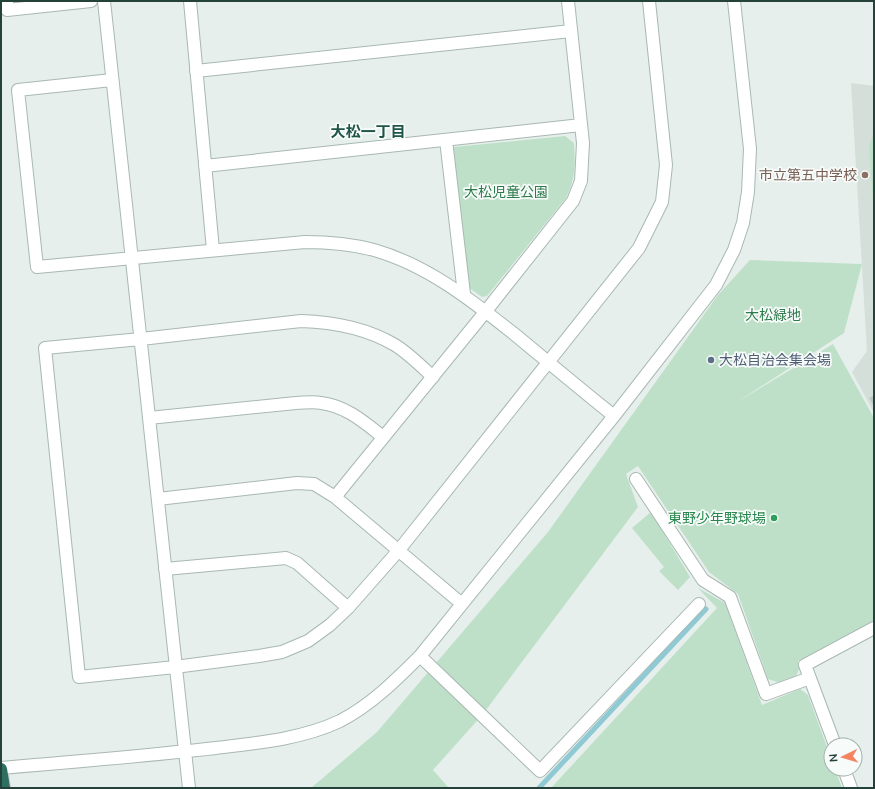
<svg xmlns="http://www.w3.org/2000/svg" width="875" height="789" viewBox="0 0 875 789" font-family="Mulish,'Noto Sans JP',sans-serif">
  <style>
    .built { fill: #d4dfda }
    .green { fill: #bfe0c8 }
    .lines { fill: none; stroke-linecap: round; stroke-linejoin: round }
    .stream { stroke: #8ec9d4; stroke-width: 5 }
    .building { fill: #bbcac4 }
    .minor-casing { stroke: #a8b8b2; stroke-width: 14 }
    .highway-casing { stroke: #c2cac8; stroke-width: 14 }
    .minor { stroke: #fff; stroke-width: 12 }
    .highway { stroke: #2f6f62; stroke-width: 12 }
    .education-dot { fill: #8d6e63; stroke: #f7fbf9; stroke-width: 1.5 }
    .service-dot { fill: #5c6f8a; stroke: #f7fbf9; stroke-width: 1.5 }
    .leisure-dot { fill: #2e9e5b; stroke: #f7fbf9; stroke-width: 1.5 }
    .labels { text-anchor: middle; stroke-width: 3.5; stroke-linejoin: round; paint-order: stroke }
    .education-label { font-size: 14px; fill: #785e54; stroke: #f7fbf9; text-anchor: end }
    .park-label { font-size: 14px; fill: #2d7a4b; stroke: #f7fbf9 }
    .service-label { font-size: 14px; fill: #4e5e75; stroke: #f7fbf9; text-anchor: start }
    .leisure-label { font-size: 14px; fill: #27864d; stroke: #f7fbf9; text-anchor: end }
    .neighbourhood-label { font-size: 15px; font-weight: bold; fill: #1f5548; stroke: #f7fbf9 }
  </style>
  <rect width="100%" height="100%" fill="#e6efeb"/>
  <path class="built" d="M851 83 874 86V413L852 372 867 351Z"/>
  <path class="green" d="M874 132V215L869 146Z
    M565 136 574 143C575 167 576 176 566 198L487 296 482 297 465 285 451 151 454 147Z
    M750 260 862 264 844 333 737 402 833 344 874 418V620L798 661 800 667 796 676 780 683 768 679 738 594 709 572 638 466 626 474 638 507 483 714 433 770 449 788H311L377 732 548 532 718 295Z
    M651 512 690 577 678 590 659 571 664 567 632 528Z
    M698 588 725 603 762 705 800 689 808 695 831 758V769H835L842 788H551L717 608Z"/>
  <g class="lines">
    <path class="stream" d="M539 788 706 609"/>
  </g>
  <path class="building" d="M874 395V407L869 398Z"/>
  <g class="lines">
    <g class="minor-casing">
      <path id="minor" d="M7 1V10L91 1
        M104 1 189 788
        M190 1 213 250
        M196 71 571 31
        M112 80 18 90 37 267 305 242C328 242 351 244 374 250 427 265 471 300 513 333 547 361 580 389 614 416
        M446 140 464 294
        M205 166 581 125
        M433 377C421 366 408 353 395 345 366 328 334 322 301 321L141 339 45 348 79 677 175 667 259 656 282 652 308 641 330 625 348 608 399 550 639 248 662 202 666 165 649 1
        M149 418 296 403C304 403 313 401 321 403 346 406 364 422 383 437
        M636 479 703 580 730 597 766 694 810 678
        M335 497 486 311 573 201 581 181 583 143 568 1
        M158 499 297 483 314 484 335 497 462 604
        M165 569 286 558 297 563 348 608
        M420 656 540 771 699 604
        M835 745 805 665 874 628
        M1 768C73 762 144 756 216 748 257 743 302 739 340 721 371 705 396 680 420 656L614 416 716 285 734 250 743 223 748 192 750 149 734 1
        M844 769 851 788"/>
    </g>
    <g class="highway-casing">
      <path id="highway" d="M1 769 4 788"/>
    </g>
    <use href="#minor" class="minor"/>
    <use href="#highway" class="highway"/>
  </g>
  <circle class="education-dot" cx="865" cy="175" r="4"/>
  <circle class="service-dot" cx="711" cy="360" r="4"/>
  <circle class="leisure-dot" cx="774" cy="518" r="4"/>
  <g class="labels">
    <g class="education-label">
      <text x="857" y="180">市立第五中学校</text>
    </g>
    <g class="park-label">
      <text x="506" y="197">大松児童公園</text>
      <text x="773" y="320">大松緑地</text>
    </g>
    <g class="service-label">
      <text x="719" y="365">大松自治会集会場</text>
    </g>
    <g class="leisure-label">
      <text x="766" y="523">東野少年野球場</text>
    </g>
    <g class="neighbourhood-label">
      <text x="368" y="137">大松一丁目</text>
    </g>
  </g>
  <rect width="875" height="789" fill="none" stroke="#24423a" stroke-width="4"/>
  <g transform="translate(843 757) rotate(265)"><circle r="19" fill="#f7fbf9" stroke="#a3b1ad"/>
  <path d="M0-3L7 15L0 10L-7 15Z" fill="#f4845f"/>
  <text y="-6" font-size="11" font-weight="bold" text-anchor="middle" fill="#24423a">N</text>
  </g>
</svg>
